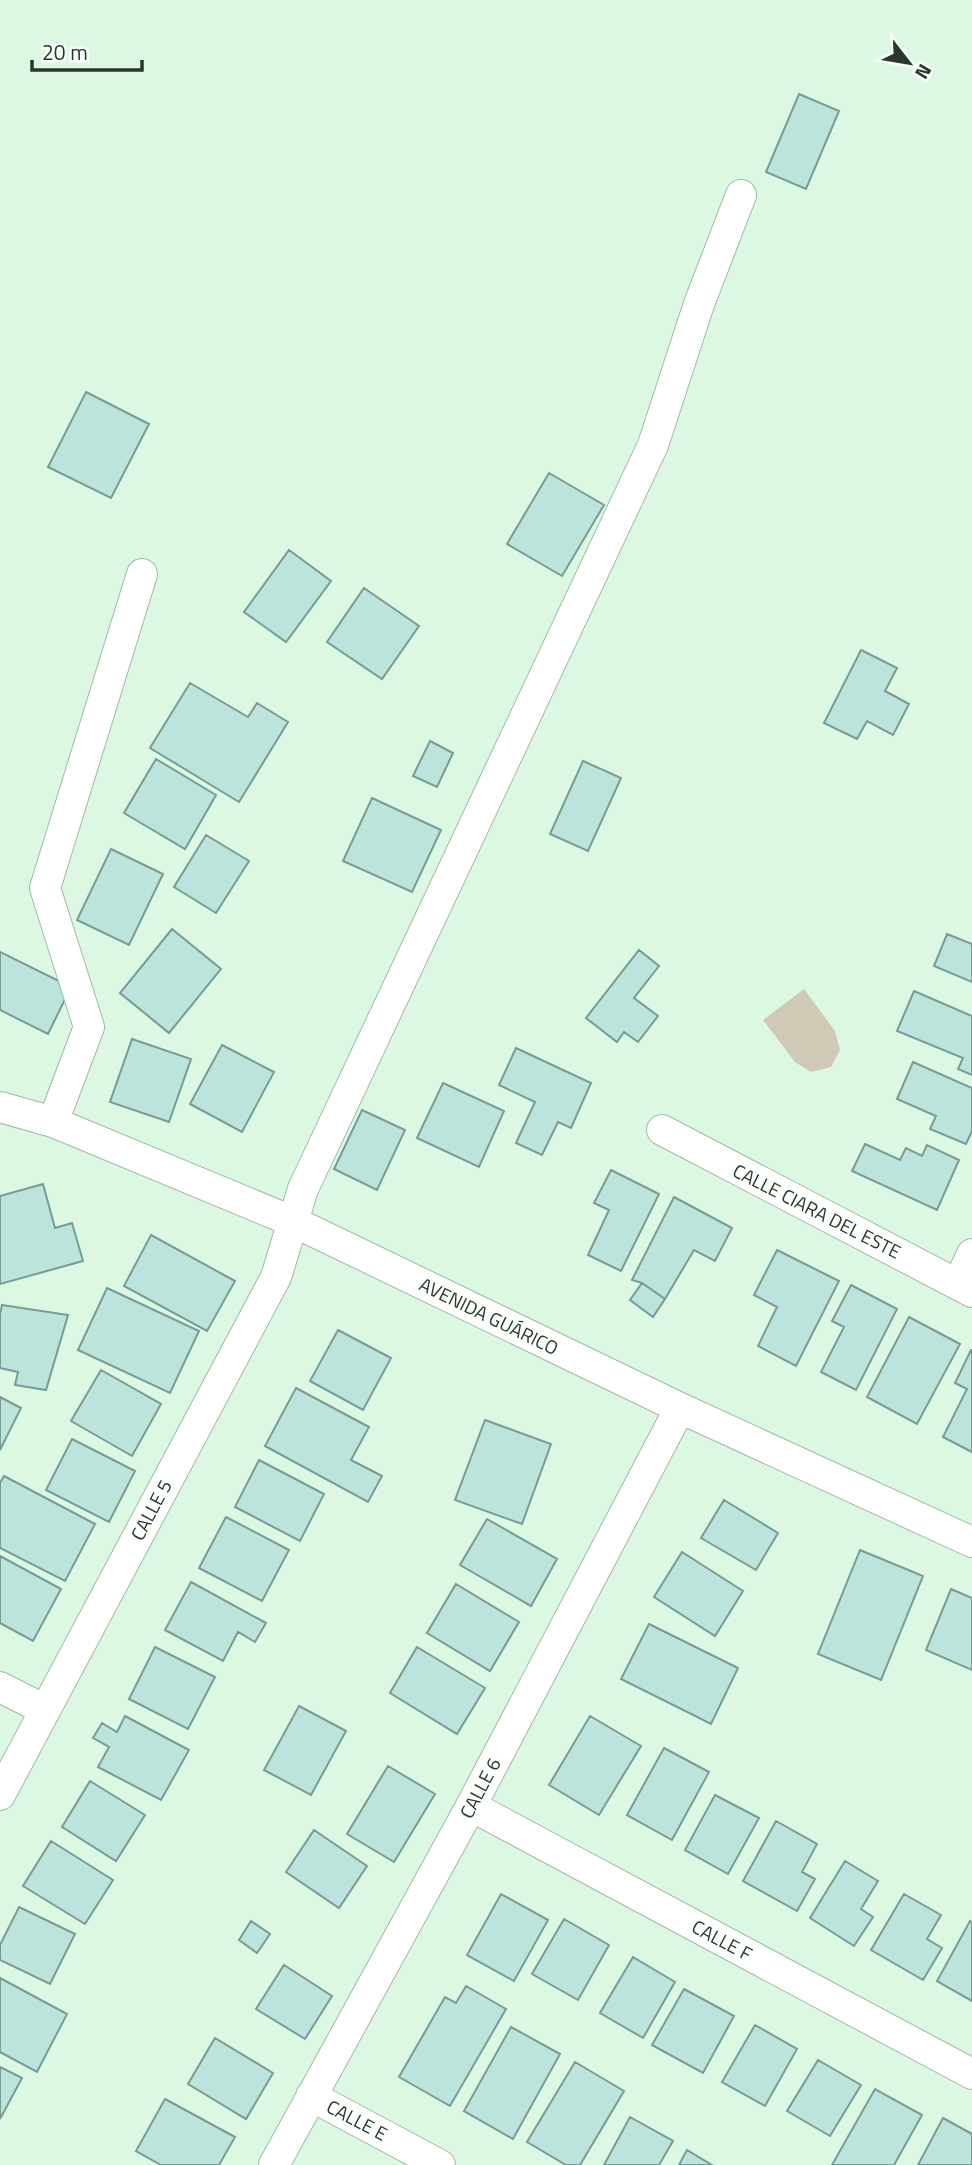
<svg xmlns="http://www.w3.org/2000/svg" width="972" height="2165" viewBox="0 0 972 2165" font-family="'Titillium Web',sans-serif">
  <style>
    .green { fill: #d0c9b5 }
    .building { fill: #bde4dc; stroke: #779b95; stroke-width: 2 }
    .lines { fill: none; stroke-linecap: round; stroke-linejoin: round }
    .street-casing { stroke: #9fbaa5; stroke-width: 32 }
    .street { stroke: #fff; stroke-width: 30 }
    .labels { text-anchor: middle; stroke-width: 5; stroke-linejoin: round; paint-order: stroke }
    .street-label { font-size: 19px; fill: #2b362d; stroke: #f9fffa }
  </style>
  <rect width="100%" height="100%" fill="#dcf8e2"/>
  <path class="green" d="M804 989 835 1031 840 1050 831 1067 811 1072 795 1062 763 1020Z"/>
  <path class="building" d="M799 94 839 111 806 189 766 172Z
    M86 392 149 424 111 498 48 467Z
    M549 473 604 505 562 576 507 544Z
    M289 550 331 581 286 642 244 612Z
    M364 588 419 626 382 679 327 642Z
    M861 650 897 668 885 691 909 704 893 735 867 721 857 739 824 723Z
    M190 683 248 717 257 703 288 722 239 802 150 748Z
    M430 741 453 753 437 787 413 776Z
    M156 759 216 795 185 849 124 813Z
    M583 761 621 778 588 851 550 834Z
    M372 798 441 830 412 892 343 861Z
    M206 835 249 861 216 913 174 887Z
    M111 849 163 874 129 945 77 920Z
    M172 929 221 969 169 1033 120 993Z
    M947 934 972 944V982L934 966Z
    M639 950 659 966 634 998 658 1016 638 1042 624 1032 617 1042 586 1018Z
    M0 952 71 987 48 1034 0 1010Z
    M914 991 972 1016V1075L958 1069 963 1058 897 1031Z
    M132 1039 191 1059 169 1122 110 1102Z
    M222 1045 274 1072 242 1132 190 1104Z
    M516 1048 591 1083 571 1128 558 1122 542 1155 516 1143 535 1102 499 1085Z
    M913 1062 972 1088V1131L966 1144 930 1129 936 1116 897 1099Z
    M443 1083 504 1111 479 1167 417 1138Z
    M362 1110 405 1130 377 1190 334 1169Z
    M865 1144 900 1160 906 1148 922 1156 927 1145 959 1160 937 1210 852 1171Z
    M611 1170 659 1194 621 1271 588 1255 609 1210 594 1203Z
    M43 1184 55 1228 72 1223 83 1261 0 1284V1196Z
    M674 1197 732 1228 715 1261 694 1250 665 1299 642 1283 632 1280Z
    M151 1235 235 1281 207 1331 124 1286Z
    M777 1250 839 1281 796 1366 758 1346 777 1307 754 1295Z
    M642 1283 665 1299 653 1317 630 1300Z
    M851 1285 897 1309 856 1390 821 1372 844 1327 832 1321Z
    M107 1288 199 1331 170 1393 78 1350Z
    M2 1305 68 1315 46 1390 15 1385 18 1372 0 1368V1314Z
    M909 1317 960 1344 917 1424 867 1397Z
    M338 1330 391 1358 363 1410 310 1381Z
    M971 1350H972V1452L943 1437 967 1389 955 1383Z
    M101 1370 161 1404 132 1456 71 1421Z
    M296 1388 369 1427 351 1460 382 1476 368 1502 265 1446Z
    M0 1397 21 1408 0 1450Z
    M485 1420 551 1444 522 1524 455 1500Z
    M72 1439 135 1471 109 1522 46 1490Z
    M259 1460 324 1494 300 1541 235 1507Z
    M4 1476 95 1524 65 1581 0 1548V1483Z
    M724 1500 778 1533 756 1570 701 1538Z
    M226 1517 289 1550 262 1601 199 1568Z
    M487 1519 557 1559 531 1606 460 1565Z
    M860 1550 923 1576 881 1680 818 1654Z
    M682 1552 743 1591 715 1636 654 1597Z
    M0 1556 61 1589 33 1641 0 1623Z
    M191 1582 266 1623 255 1642 238 1632 223 1661 165 1630Z
    M456 1584 519 1622 490 1671 427 1633Z
    M951 1589 972 1598V1670L926 1650Z
    M649 1624 738 1668 711 1724 621 1679Z
    M155 1647 215 1677 188 1729 129 1699Z
    M417 1647 485 1688 457 1734 390 1693Z
    M299 1706 346 1731 311 1795 264 1770Z
    M125 1716 189 1750 161 1800 98 1767 109 1747 93 1738 102 1723 117 1732Z
    M590 1716 641 1746 599 1815 549 1785Z
    M664 1748 709 1772 672 1840 627 1815Z
    M388 1766 435 1794 394 1862 347 1834Z
    M90 1781 145 1815 116 1861 62 1827Z
    M715 1795 759 1818 728 1874 685 1850Z
    M776 1821 817 1844 802 1872 815 1879 797 1911 743 1881Z
    M314 1830 367 1866 339 1908 286 1872Z
    M51 1841 113 1880 85 1924 23 1886Z
    M845 1861 878 1881 861 1909 873 1917 854 1946 810 1918Z
    M501 1894 548 1920 514 1981 467 1955Z
    M904 1894 941 1915 927 1939 942 1948 923 1980 871 1950Z
    M19 1907 75 1934 50 1984 0 1960V1945Z
    M564 1919 609 1945 578 2000 532 1974Z
    M251 1921 270 1934 257 1953 239 1940Z
    M970 1921 972 1922V2001L937 1981Z
    M633 1957 675 1982 643 2038 600 2013Z
    M284 1965 332 1996 305 2039 256 2009Z
    M0 1978 67 2014 37 2072 0 2052Z
    M466 1986 506 2009 450 2106 399 2077 445 1997 456 2003Z
    M684 1989 734 2016 703 2073 652 2045Z
    M755 2025 797 2049 765 2106 722 2082Z
    M511 2027 560 2054 513 2139 464 2111Z
    M215 2038 273 2073 246 2119 188 2084Z
    M818 2060 861 2085 830 2136 787 2111Z
    M575 2062 624 2091 580 2165H566L527 2142Z
    M0 2067 22 2078 0 2119Z
    M875 2089 922 2115 894 2165H832Z
    M165 2099 235 2137 219 2165H161L136 2151Z
    M630 2117 673 2141 659 2165H604Z
    M943 2118 972 2134V2165H918Z
    M687 2150 712 2165H679Z"/>
  <g class="lines">
    <g class="street-casing">
      <path id="street" d="M0 1107 53 1122 294 1222 680 1408 972 1542
        M53 1122 89 1027 45 888 142 574
        M662 1130 972 1292
        M958 1284 972 1254
        M0 1687 45 1710
        M0 1795 276 1277 303 1189 653 445 699 304 741 195
        M471 1806 972 2074
        M311 2096 440 2165
        M274 2165 471 1806 680 1408"/>
    </g>
    <use href="#street" class="street"/>
  </g>
  <g class="labels">
    <g class="street-label">
      <text transform="translate(817 1211) rotate(27)" y="7">CALLE CIARA DEL ESTE</text>
      <text transform="translate(489 1316) rotate(26)" y="7">AVENIDA GUÁRICO</text>
      <text transform="translate(151 1510) rotate(-62)" y="7">CALLE 5</text>
      <text transform="translate(480 1788) rotate(-62)" y="7">CALLE 6</text>
      <text transform="translate(722 1940) rotate(28)" y="7">CALLE F</text>
      <text transform="translate(357 2120) rotate(28)" y="7">CALLE E</text>
    </g>
  </g>
  <g transform="translate(909 63) rotate(121)" stroke="#f9fffa" stroke-width="5" paint-order="stroke">
  <path d="M0-5L12 26L0 18L-12 26Z" fill="#2b362d"/>
  <text y="-10" font-size="19" font-weight="bold" text-anchor="middle" fill="#2b362d">N</text>
  </g>
  <path d="M32 60v10h110v-10" fill="none" stroke="#2b362d" stroke-width="3.5"/>
  <text x="42" y="60" font-size="21" fill="#2b362d" stroke="#f9fffa" stroke-width="5" paint-order="stroke">20 m</text>
</svg>
